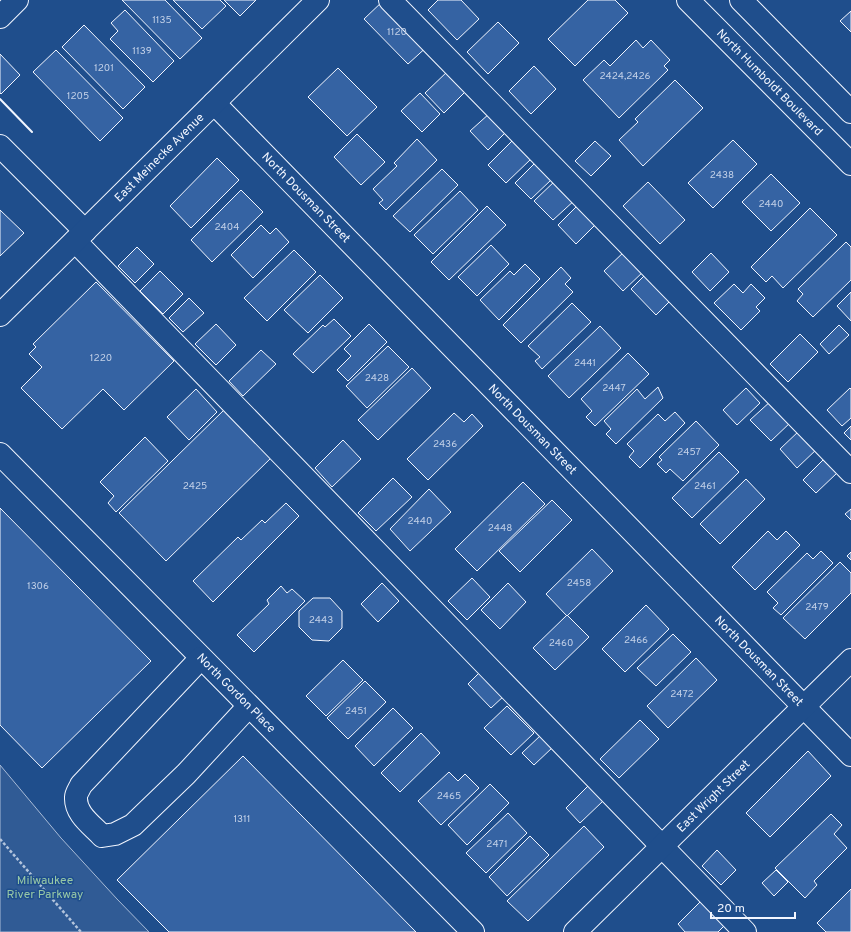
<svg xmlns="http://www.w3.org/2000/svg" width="851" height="932" viewBox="0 0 851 932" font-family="Overpass,sans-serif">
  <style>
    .built { fill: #305b95; stroke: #a8bbd7 }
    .building { fill: #3563a3; stroke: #f2f6ff }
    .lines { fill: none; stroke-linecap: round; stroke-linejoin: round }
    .minor-casing { stroke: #f2f6ff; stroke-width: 24 }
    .major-casing { stroke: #f2f6ff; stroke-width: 24 }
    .path { stroke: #b3c4dc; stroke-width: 2.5; stroke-dasharray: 3 2; stroke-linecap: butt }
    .minor { stroke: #1f4e8c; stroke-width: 22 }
    .major { stroke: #1f4e8c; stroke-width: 22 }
    .wall { stroke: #f2f6ff; stroke-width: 2 }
    .labels { text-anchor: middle; stroke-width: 3; stroke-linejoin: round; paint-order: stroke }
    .number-label { font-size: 10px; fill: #c3d1e8 }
    .street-label { font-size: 12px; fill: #f2f6ff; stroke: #1f4e8c }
    .park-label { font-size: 12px; fill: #97c8a6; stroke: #1f4e8c }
  </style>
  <rect width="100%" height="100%" fill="#1f4e8c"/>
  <path class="built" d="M0 765 61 838 117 899 149 932H0Z"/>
  <path class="building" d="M122 0H165L202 38 180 59Z
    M173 0H220L226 6 202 29Z
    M224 0H256L240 16Z
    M384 0 430 44 408 64 364 19Z
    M438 0H461L479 19 457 40 428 10Z
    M588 0H615L628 13 575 66 548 39Z
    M125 10 174 61 153 82 110 39 118 31 111 23Z
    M851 11V32L840 21Z
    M498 22 519 43 488 74 467 52Z
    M84 25 145 87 123 109 62 47Z
    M636 40 643 48 651 40 670 60 664 66 668 70 619 118 583 80 604 60 610 66Z
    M56 50 123 118 100 141 33 72Z
    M0 54 20 75 1 94 0 93Z
    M534 66 556 89 531 114 509 91Z
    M338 68 377 107 347 136 308 97Z
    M450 69 469 88 444 113 425 93Z
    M675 80 703 108 643 166 619 140 638 122 635 119Z
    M420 93 440 114 422 132 401 111Z
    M490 113 507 131 488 150 470 131Z
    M357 134 385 162 361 185 334 157Z
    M417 139 437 160 386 210 379 203 383 200 373 189 397 166 394 163Z
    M513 140 531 159 506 183 488 165Z
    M733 140 757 164 713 208 688 183Z
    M595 141 611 156 591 176 575 161Z
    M217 158 239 180 191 228 170 206Z
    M535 163 551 180 531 199 515 183Z
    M442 169 458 185 410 232 393 216Z
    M771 174 800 203 771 231 742 202Z
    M557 179 576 199 553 220 534 201Z
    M648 182 685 220 660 244 623 206Z
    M241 190 263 212 212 262 191 240Z
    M460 191 478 210 433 254 414 235Z
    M580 203 598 222 576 244 558 225Z
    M487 206 506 225 449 280 431 262Z
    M810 208 837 235 783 288 772 276 766 282 751 267Z
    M0 210 24 233 0 256Z
    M261 225 270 234 276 228 289 242 253 278 231 255Z
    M846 242 851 247V280L813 317 797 301 803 294 798 289Z
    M491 245 509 264 477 296 458 277Z
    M137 247 154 264 135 283 118 266Z
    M294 250 316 272 267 321 244 298Z
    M626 250 645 270 623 291 604 271Z
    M711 253 729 272 710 291 692 272Z
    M525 264 540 279 499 320 480 300 510 271 514 275Z
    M561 267 571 278 565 284 573 292 521 343 503 325Z
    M651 269 676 295 656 315 631 289Z
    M160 271 183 294 163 314 140 291Z
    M320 275 343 298 308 333 284 310Z
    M96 282 174 361 124 410 103 389 62 429 21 388 42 367 29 354 36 347 33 344Z
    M734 284 743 293 751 284 765 298 756 307 760 311 741 330 714 303Z
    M851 292V321L837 306Z
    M189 298 204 313 183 332 169 318Z
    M572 303 591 322 542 369 535 361 540 357 528 346Z
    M334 319 351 336 313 373 293 354 323 325 325 327Z
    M216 324 236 345 216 365 195 344Z
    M369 324 387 342 348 381 337 370 351 356 344 349Z
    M839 325 849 335 829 354 820 344Z
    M600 326 621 348 569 398 548 376Z
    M800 334 818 352 788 382 770 364Z
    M388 346 409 367 367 408 346 386Z
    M261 350 276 364 243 396 229 381Z
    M628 353 649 374 595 426 586 417 592 411 581 399Z
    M412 368 431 388 378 440 358 420Z
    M658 387 663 398 616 444 606 434 611 429 604 421 637 389 645 399Z
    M746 388 760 403 737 425 723 410Z
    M850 388 851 389V418L842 426 827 410Z
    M196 389 217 412 189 440 167 417Z
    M772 400 792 421 771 441 750 420Z
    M225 409 272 457 166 561 119 513Z
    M675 412 685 423 640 468 629 457 634 451 627 444 658 414 665 421Z
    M454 413 464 422 472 414 483 426 428 480 407 459Z
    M696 421 719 445 683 481 670 469 666 473 657 464 662 460 659 457Z
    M851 426V440L844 433Z
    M800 430 818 448 797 468 780 449Z
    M145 437 168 461 116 512 108 503 114 496 100 482Z
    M343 440 361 459 332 487 315 468Z
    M719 452 739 472 692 518 672 498Z
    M823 460 837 473 816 493 803 480Z
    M393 478 412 497 376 531 358 513Z
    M746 479 765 499 720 544 700 524Z
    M523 482 545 504 477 571 455 549Z
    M429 489 451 512 410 551 390 529Z
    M552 500 572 520 520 572 499 551Z
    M286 503 299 516 213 602 193 581 238 537 241 540 262 520 265 523Z
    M0 508 151 661 42 768 0 725Z
    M851 509V520L845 514Z
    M768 531 777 540 786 531 800 545 755 590 732 567Z
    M592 549 613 571 567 616 546 594Z
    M821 551 833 563 781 615 773 608 778 603 767 592 807 553 813 559Z
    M851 552V560L847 556Z
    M840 562 851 573V593L805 639 783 618Z
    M472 578 490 597 467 620 448 601Z
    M382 583 399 601 378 622 361 604Z
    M508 583 526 602 500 629 481 610Z
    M281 586 287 593 292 589 305 601 254 652 237 635 269 604 267 600Z
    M313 598H330L342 611V628L329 641 312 640 299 627V611Z
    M646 605 669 629 625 672 602 649Z
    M567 615 589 637 555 670 533 648Z
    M673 634 691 652 656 686 637 668Z
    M696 658 717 680 668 728 647 706Z
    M343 660 363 680 326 716 306 696Z
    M481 671 505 695 491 708 468 684Z
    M365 681 386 702 348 739 327 718Z
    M507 706 534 733 511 755 484 728Z
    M393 708 413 728 374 766 355 746Z
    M640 720 659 739 619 778 600 759Z
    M421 733 440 753 400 792 381 773Z
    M541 735 553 747 534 765 522 753Z
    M808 751 831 776 770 837 746 813Z
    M243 756 416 932H169L117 880Z
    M449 772 458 781 465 774 479 788 441 825 418 801Z
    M490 784 509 803 467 845 448 825Z
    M588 786 603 801 580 823 566 808Z
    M508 813 527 833 486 873 466 853Z
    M831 814 842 825 834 834 847 848 814 881 817 885 805 898 775 868Z
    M584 826 604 847 528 921 507 901Z
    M530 836 549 855 507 896 489 877Z
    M717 850 736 870 721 885 702 866Z
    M776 870 788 882 774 896 762 883Z
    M851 889V932H826L817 923Z
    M700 902 724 926 718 932H685L678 924Z"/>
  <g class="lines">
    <g class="minor-casing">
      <g id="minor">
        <path d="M390 0 851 472"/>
        <path d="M0 17 17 0"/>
        <path id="s1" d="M214 103 851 755"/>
        <path d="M0 146 85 231"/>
        <path d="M75 241 745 932"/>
        <path id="s2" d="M0 315 318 0"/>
        <path id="s3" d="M0 454 473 932"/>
        <path d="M201 658 81 785C80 788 76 793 76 797 75 814 92 825 102 836L115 834 133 825 186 774 249 706"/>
        <path id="s4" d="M575 932 851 660"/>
      </g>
    </g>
    <g class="major-casing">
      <g id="major">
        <path id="s5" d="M688 0 851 164"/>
        <path d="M741 0 851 112"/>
      </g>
    </g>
    <path class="path" d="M0 839 81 932"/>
    <use href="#minor" class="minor"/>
    <use href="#major" class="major"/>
    <path class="wall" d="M0 99 32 132"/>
  </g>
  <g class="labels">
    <g class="number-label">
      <text x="162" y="23">1135</text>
      <text x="397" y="35">1120</text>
      <text x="142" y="54">1139</text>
      <text x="104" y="71">1201</text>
      <text x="625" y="79">2424,2426</text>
      <text x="78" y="99">1205</text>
      <text x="722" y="178">2438</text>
      <text x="771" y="207">2440</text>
      <text x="227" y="230">2404</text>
      <text x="101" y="361">1220</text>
      <text x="585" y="366">2441</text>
      <text x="377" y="381">2428</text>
      <text x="614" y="391">2447</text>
      <text x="445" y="447">2436</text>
      <text x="689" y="455">2457</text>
      <text x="195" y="489">2425</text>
      <text x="705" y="489">2461</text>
      <text x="420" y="524">2440</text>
      <text x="500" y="531">2448</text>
      <text x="579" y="586">2458</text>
      <text x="38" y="589">1306</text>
      <text x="817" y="610">2479</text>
      <text x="321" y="623">2443</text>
      <text x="636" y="643">2466</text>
      <text x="561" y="646">2460</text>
      <text x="682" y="697">2472</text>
      <text x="356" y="714">2451</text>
      <text x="449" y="799">2465</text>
      <text x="242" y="822">1311</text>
      <text x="497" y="847">2471</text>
    </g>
    <g class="street-label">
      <text dy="4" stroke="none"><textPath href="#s5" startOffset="116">North Humboldt Boulevard</textPath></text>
      <text dy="4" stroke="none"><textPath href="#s2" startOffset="224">East Meinecke Avenue</textPath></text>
      <text dy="4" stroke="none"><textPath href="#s1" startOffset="132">North Dousman Street</textPath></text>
      <text dy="4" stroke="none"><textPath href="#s1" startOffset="456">North Dousman Street</textPath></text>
      <text dy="4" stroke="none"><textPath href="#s1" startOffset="780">North Dousman Street</textPath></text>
      <text dy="4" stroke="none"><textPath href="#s3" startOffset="336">North Gordon Place</textPath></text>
      <text dy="4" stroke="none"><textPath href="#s4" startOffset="194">East Wright Street</textPath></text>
    </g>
    <g class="park-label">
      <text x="45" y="884">Milwaukee<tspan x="45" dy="14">River Parkway</tspan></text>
    </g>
  </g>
  <path d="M711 912v6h84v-6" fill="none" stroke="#f2f6ff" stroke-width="2"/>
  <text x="717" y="912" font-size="12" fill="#f2f6ff" stroke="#1f4e8c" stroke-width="3" paint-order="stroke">20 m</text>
</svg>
